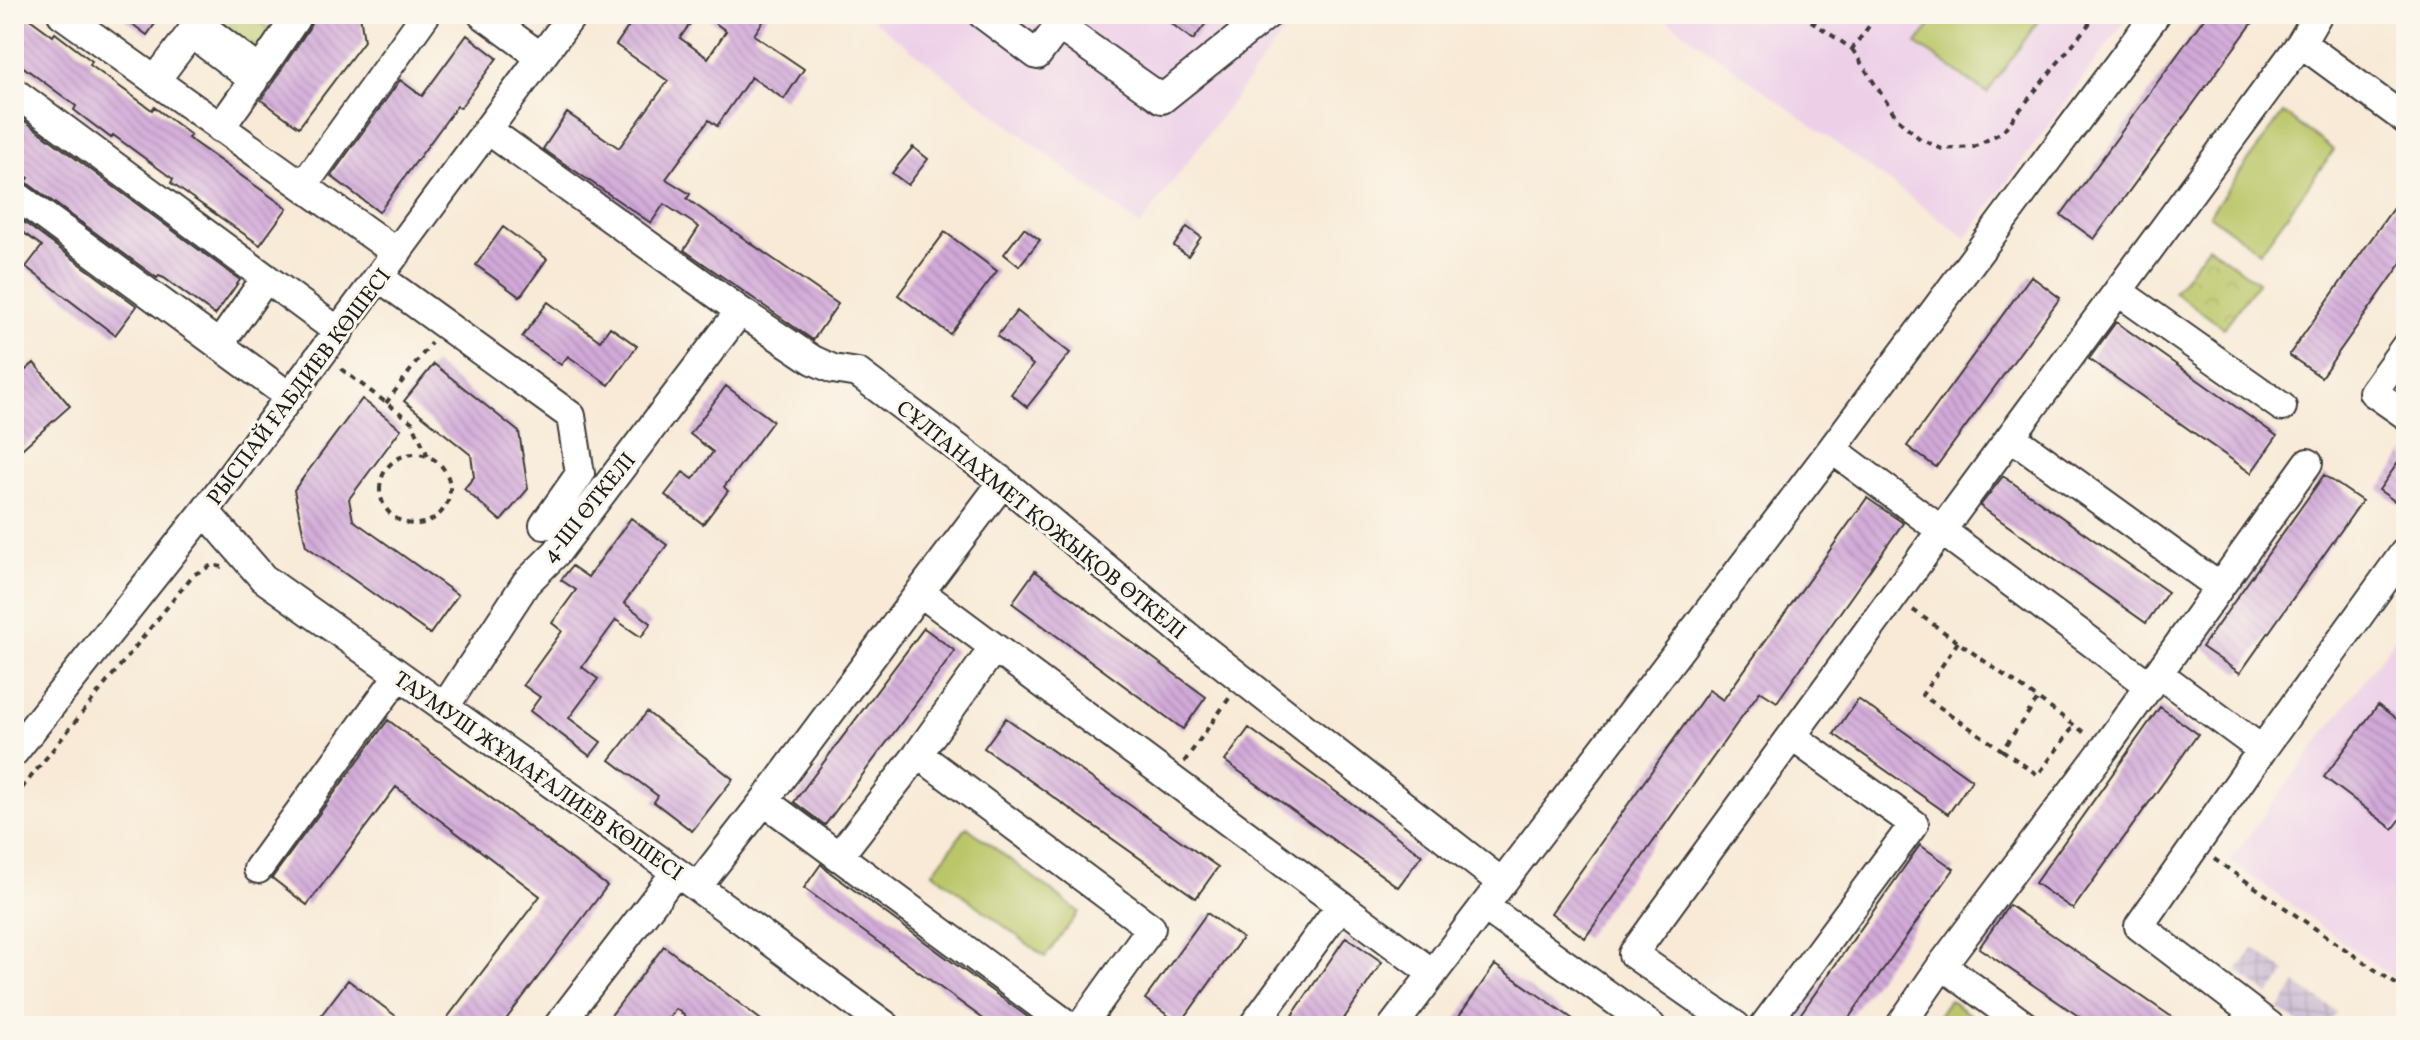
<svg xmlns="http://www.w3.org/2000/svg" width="2420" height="1040" viewBox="0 0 2420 1040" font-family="Vollkorn,serif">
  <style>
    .built { fill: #edd0e8 }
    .industrial { fill: url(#industrial-grid) }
    .grass { fill: #bac668; stroke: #6b7142; stroke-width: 2 }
    .park { fill: url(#park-crowns); stroke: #6b7142; stroke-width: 2 }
    .building { fill: url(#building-back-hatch) }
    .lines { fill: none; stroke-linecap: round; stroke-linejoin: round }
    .minor-casing { stroke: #3d3b38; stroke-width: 32 }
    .path { stroke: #3d3b38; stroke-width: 4; stroke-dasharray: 6 6; stroke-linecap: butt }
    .minor { stroke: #fff; stroke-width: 28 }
    .labels { text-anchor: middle; stroke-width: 6; stroke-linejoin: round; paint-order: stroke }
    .street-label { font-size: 22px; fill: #1c1c1c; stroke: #fbf7ec }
  </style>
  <defs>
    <pattern id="industrial-grid" width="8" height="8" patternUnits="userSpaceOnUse" patternTransform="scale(2)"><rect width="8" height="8" fill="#ccbed4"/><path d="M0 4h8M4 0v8" fill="none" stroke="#afa3b5"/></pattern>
    <pattern id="park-crowns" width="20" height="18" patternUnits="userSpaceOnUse" patternTransform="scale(2)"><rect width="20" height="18" fill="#bac668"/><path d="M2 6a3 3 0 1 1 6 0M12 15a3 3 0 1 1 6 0" fill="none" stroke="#9faa5a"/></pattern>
    <pattern id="building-back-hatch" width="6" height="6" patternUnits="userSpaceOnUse" patternTransform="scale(2)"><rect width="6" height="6" fill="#d1a9d8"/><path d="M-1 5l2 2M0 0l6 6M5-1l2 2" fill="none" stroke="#b391b9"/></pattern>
  </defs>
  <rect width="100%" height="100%" fill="#fbf7ec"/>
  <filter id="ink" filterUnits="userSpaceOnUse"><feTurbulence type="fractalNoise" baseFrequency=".0125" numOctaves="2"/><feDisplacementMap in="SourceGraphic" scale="16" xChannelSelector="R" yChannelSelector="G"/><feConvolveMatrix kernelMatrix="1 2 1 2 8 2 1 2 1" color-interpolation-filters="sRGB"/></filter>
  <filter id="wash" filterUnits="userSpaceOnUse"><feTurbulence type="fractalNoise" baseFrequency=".006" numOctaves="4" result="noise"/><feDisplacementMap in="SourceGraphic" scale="32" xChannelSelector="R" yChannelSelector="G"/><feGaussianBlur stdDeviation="1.8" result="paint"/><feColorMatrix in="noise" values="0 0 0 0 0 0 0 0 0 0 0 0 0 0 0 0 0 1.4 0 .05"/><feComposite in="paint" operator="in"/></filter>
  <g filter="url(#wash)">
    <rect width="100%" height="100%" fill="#f8ead7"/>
    <path class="built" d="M865 14H1297L1140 226Z
      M1659 14H2130L1966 238Z
      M2406 624V987L2230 861Z"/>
    <path class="industrial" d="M2254 948 2286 972 2269 995 2237 971Z
      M2296 984 2337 1012 2327 1026H2304L2279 1009Z"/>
    <path class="grass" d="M1938 14H2043L1987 93 1917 44Z
      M2283 113 2334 150 2260 252 2209 215Z
      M967 827 1079 912 1045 957 933 872Z"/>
    <path class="park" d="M226 14H250L278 35 258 61 215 28Z
      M2208 246 2258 282 2224 328 2174 292Z
      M1949 1000 1986 1026H1940L1934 1022Z"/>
    <g id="blocks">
      <path class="building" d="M14 14H23L53 36 55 33 92 61 90 65 152 110 154 107 191 135 188 138 287 208 260 245 171 183 173 179 113 135 111 138 74 110 76 106 14 60Z
        M119 14H162L147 35Z
        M311 14H360L364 41 299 127 261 100 309 28 312 21Z
        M637 14H697L680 38 708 58 726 31 703 14H768L754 35 804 69 784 99 751 77 717 126 709 120 666 179 690 194 687 199 838 304 813 340 684 250 699 227 664 204 651 223 543 149 567 113 619 148 668 81 616 45Z
        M1159 14H1213L1193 40Z
        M2207 14H2259L2094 239 2061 215Z
        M467 35 497 58 460 108 457 106 379 212 331 176 400 80 422 96Z
        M14 113 240 280 215 315 164 278 159 276 157 278 26 182 29 178 14 167Z
        M913 147 928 159 908 185 892 173Z
        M2406 190V257L2321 377 2289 355Z
        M14 215 137 306 115 335 26 267 42 246 14 226Z
        M503 227 547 259 520 297 476 265Z
        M1187 227 1201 237 1188 256 1174 246Z
        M1024 228 1040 240 1019 266 1004 254Z
        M945 232 997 271 950 334 898 295Z
        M2031 276 2060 298 1936 467 1907 446Z
        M548 302 600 341 610 327 637 346 609 385 568 356 561 365 522 337Z
        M1017 311 1070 353 1027 407 1011 394 1033 365 997 336Z
        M2116 322 2277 436 2251 473 2089 359Z
        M34 363 70 406 14 456V380Z
        M434 364 519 432 528 489 501 521 464 489 474 477 471 455 404 401Z
        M726 386 773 421 724 487 728 491 703 524 665 495 683 472 693 479 713 452 690 434Z
        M362 399 401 429 349 499 353 520 458 595 430 634 306 546 294 490Z
        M2406 451V509L2379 490Z
        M2324 475 2362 501 2240 673 2202 647Z
        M2003 476 2168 592 2146 623 1980 506Z
        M1867 498 1903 523 1777 702 1760 691 1585 938 1551 913 1709 690 1723 700Z
        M631 518 667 545 624 603 651 623 641 637 616 620 582 667 598 679 569 718 601 742 590 756 530 711 540 697 523 685 562 631 552 623 576 590 561 580 572 566 588 577Z
        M1035 571 1206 697 1183 729 1012 603Z
        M924 628 955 651 825 825 794 802Z
        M1858 699 1972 780 1948 814 1834 734Z
        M2378 705 2406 726V812L2393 829 2324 777Z
        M2160 707 2198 734 2073 909 2035 883Z
        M647 712 733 779 692 831 654 802 658 796 610 760Z
        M1006 718 1218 867 1196 898 984 748Z
        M388 720 607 886 501 1026H441L540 896 396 787 307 905 272 878Z
        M1249 728 1422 855 1398 887 1225 761Z
        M1920 845 1954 869 1843 1026H1792Z
        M821 864 828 871 1040 1026H993L804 888Z
        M2009 905 2185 1026H2093L1979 948Z
        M1207 913 1242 938 1180 1024 1145 999Z
        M1346 937 1382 962 1339 1026H1285Z
        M664 946 769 1026H698L676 1009 663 1026H603Z
        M1495 965 1583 1026H1452Z
        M348 980 409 1026H313Z"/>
    </g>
  </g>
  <g filter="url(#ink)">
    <use href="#blocks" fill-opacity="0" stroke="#3d3b38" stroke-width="2"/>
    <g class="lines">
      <g class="minor-casing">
        <path id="minor" d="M62 14 397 253
          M204 14 198 23 260 71 295 19 288 14
          M482 14 541 57
          M982 14 1037 55 1068 14
          M1059 26 1162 99 1268 14
          M2301 43 2406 120
          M155 81 191 33 254 80 220 128
          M14 92 339 332
          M488 130 740 311 813 360 833 369 858 373 1003 482 1192 640 1501 882
          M303 186 426 14
          M14 194 290 397
          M379 277 571 416 580 474 544 525
          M2119 292 2282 407
          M219 345 266 278
          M2406 346 2373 392 2406 415
          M2012 437 2218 586
          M1832 449 2149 685
          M205 511 263 578 697 887 886 1026
          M920 592 1003 482
          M2158 673 2262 750 2404 553 2406 555
          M444 708 526 583 557 552 740 311
          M2262 750 2139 926 2270 1026
          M14 752 205 511 573 14
          M918 754 1151 928 1081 1026
          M838 857 918 754 993 649
          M258 869 399 675
          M697 887 764 801
          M1485 907 1651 1026
          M1942 965 2025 1026
          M558 1026 676 872
          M1069 1026 764 801 920 592 1432 973
          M1253 1026 1341 905
          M1393 1026 1832 449 2156 14
          M1736 1026 1633 954 1941 531 2301 43 2318 14
          M1764 1026 1914 824 1793 737
          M1900 1026 1942 965 2105 748 2308 463"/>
      </g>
      <path class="path" d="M1801 14 1852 49 1878 14
        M1852 49 1897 118 1919 138 1942 149 1974 147 2002 132 2097 14
        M341 369 412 422 428 456
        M386 403 431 343
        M380 489a35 35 0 1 1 70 0a35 35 0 1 1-70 0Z
        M1913 610 2088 735
        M1958 642 1922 695 2002 750 2038 699
        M2002 750 2038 775 2074 726
        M1184 762 1230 697
        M14 798 193 575 212 565 222 567
        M2214 859 2406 991"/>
      <use href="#minor" class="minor"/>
    </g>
  </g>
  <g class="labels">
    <g class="street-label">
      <text transform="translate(298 386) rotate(-53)" y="8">РЫСПАЙ ҒАБДИЕВ КӨШЕСІ</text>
      <text transform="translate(588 507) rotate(-51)" y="8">4-ШІ ӨТКЕЛІ</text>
      <text transform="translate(1042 519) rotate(39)" y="8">СҰЛТАНАХМЕТ ҚОЖЫҚОВ ӨТКЕЛІ</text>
      <text transform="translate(539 775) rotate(35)" y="8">ТАУМУШ ЖҰМАҒАЛИЕВ КӨШЕСІ</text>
    </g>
  </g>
  <rect width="2420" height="1040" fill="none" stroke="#fbf7ec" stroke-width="48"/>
</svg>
